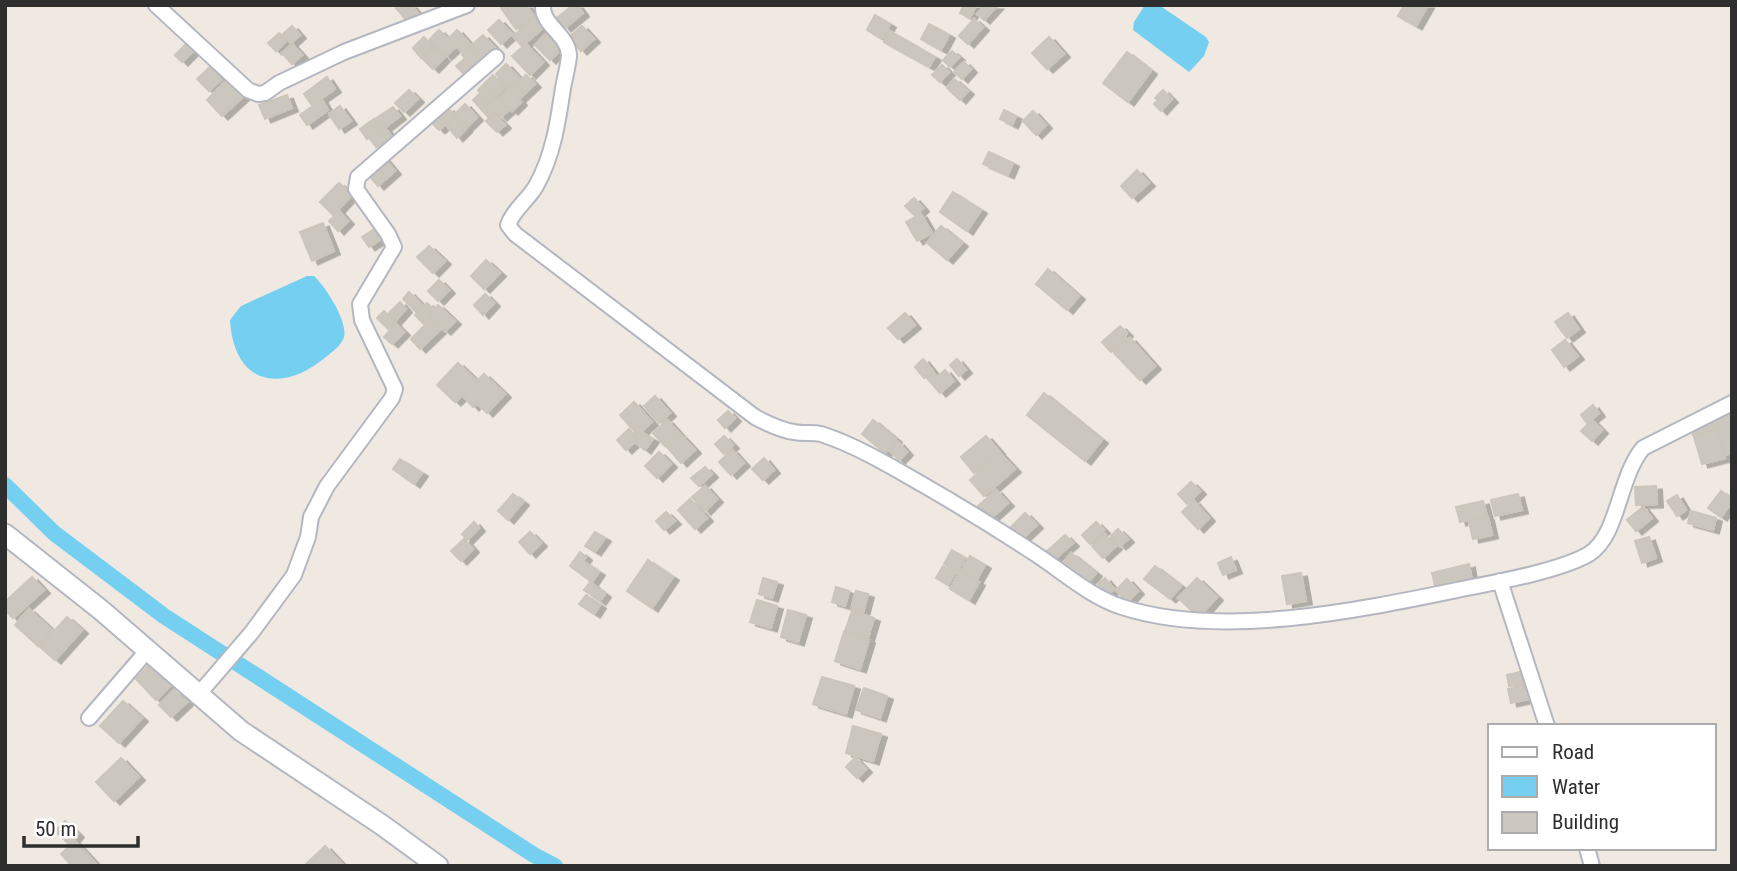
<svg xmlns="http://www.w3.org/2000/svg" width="1737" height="871" viewBox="0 0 1737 871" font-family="'Roboto Condensed',sans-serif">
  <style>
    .water { fill: #75cff0 }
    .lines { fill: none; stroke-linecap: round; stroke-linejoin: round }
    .canal { stroke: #75cff0; stroke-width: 16 }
    .building { fill: #cbc7bf; stroke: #cbc5ba; stroke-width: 2; filter: url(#shadow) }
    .minor-casing { stroke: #b4b7c1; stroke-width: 18 }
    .secondary-casing { stroke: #b4b7c1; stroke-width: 23 }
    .minor { stroke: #fff; stroke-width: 14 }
    .secondary { stroke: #fff; stroke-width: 19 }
  </style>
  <defs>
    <filter id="shadow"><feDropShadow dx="6" dy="3.5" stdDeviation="0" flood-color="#0004"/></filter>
  </defs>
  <rect width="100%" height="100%" fill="#efe9e1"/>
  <path class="water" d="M1145 5H1159L1206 37 1209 42 1204 56 1191 70 1189 72 1133 30 1134 22Z
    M307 276H314C325 286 348 321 344 337 341 346 333 351 326 357 280 395 234 384 230 320L241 306Z"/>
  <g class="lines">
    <path class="canal" d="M5 485 54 533 164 616 534 855 555 866"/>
  </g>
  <path class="building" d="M399 5H411L421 17 410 25 396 8Z
    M505 5H526L534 16 516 29 501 8Z
    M573 5H577L583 13 565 28 557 18Z
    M964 5H976L970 18 960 13Z
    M985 5 997 6 984 20 977 14Z
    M1404 5H1428L1416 26 1398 16Z
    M875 15 890 24 882 39 867 30Z
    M534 18 543 28 522 46 513 36Z
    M974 19 983 27 968 44 959 36Z
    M499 20 512 34 501 44 488 30Z
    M929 24 949 35 941 50 921 39Z
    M292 26 300 35 291 43 283 34Z
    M582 26 594 39 581 51 569 37Z
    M439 30 456 47 446 56 430 39Z
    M457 30 470 44 462 52 449 38Z
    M890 31 935 57 929 67 884 42Z
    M548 32 563 47 550 60 535 45Z
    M279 33 287 40 276 51 268 43Z
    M483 35 498 51 488 61 472 45Z
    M424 37 433 47 421 58 413 48Z
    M1049 37 1064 54 1047 69 1032 53Z
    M186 44 193 51 182 62 175 55Z
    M292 44 302 55 292 64 282 53Z
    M526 44 543 62 530 75 512 56Z
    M471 47 487 64 478 72 462 55Z
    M435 48 444 58 433 69 423 59Z
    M952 51 959 57 950 67 943 60Z
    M1127 52 1151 71 1128 102 1103 83Z
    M464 59 478 73 470 80 456 66Z
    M964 62 971 69 962 79 954 72Z
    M506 64 519 78 508 88 496 74Z
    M942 65 949 72 940 82 932 75Z
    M210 67 221 80 209 91 197 79Z
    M493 75 505 88 498 95 486 82Z
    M526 75 535 84 520 98 511 89Z
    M327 77 335 89 312 105 304 94Z
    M229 78 245 95 222 116 207 100Z
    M954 79 968 91 960 100 947 88Z
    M485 83 496 96 489 102 478 90Z
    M509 89 521 102 512 111 500 98Z
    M409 90 418 99 404 112 395 103Z
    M1163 90 1172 99 1161 111 1154 104 1158 100 1155 98Z
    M479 94 495 111 488 117 473 100Z
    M287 95 292 108 265 119 259 105Z
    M497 97 509 110 501 117 489 104Z
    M322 100 328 110 307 125 300 115Z
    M465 104 477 117 467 127 455 114Z
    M340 106 351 121 339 129 329 114Z
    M393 107 400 116 383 129 375 119Z
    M448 108 455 116 439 130 432 123Z
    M1004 110 1016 116 1012 125 1000 119Z
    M1033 111 1046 125 1036 135 1023 121Z
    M494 114 505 125 497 132 486 121Z
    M456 118 466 129 457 138 447 126Z
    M374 119 381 129 367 139 360 129Z
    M386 129 392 137 376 147 371 139Z
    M989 152 1013 163 1008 175 983 164Z
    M384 158 395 171 378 186 367 173Z
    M1137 170 1149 183 1132 198 1121 186Z
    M339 183 352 195 333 215 320 202Z
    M953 192 981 210 967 231 940 212Z
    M914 198 923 208 915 216 905 206Z
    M339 211 348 221 338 231 329 221Z
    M921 214 932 233 917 241 906 222Z
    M323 223 334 251 312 261 300 232Z
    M941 226 962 243 947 260 927 243Z
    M376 228 383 238 369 247 362 237Z
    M429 246 445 261 433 273 417 257Z
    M486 260 500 273 484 289 471 276Z
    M1048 269 1079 296 1067 310 1036 284Z
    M439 280 449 290 438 301 428 291Z
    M409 292 423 306 416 312 403 299Z
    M485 294 494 303 483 315 474 305Z
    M400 302 406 309 396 320 389 313Z
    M427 303 433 309 427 316 430 318 424 324 415 315Z
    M438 305 455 321 445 331 428 315Z
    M384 311 395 322 388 329 377 318Z
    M905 313 915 325 898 339 888 328Z
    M1568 313 1579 329 1567 338 1555 322Z
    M430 320 440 330 420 349 411 339Z
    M396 324 404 332 392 344 384 337Z
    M1120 326 1127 333 1125 336 1126 338 1111 352 1102 342Z
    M1130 338 1155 366 1140 380 1114 353Z
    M1565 340 1578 356 1564 367 1552 350Z
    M923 359 933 371 924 378 915 367Z
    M957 359 966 370 959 376 950 365Z
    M458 363 477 381 455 402 437 385Z
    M945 370 954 381 940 393 928 379 934 373 937 377Z
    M484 374 505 394 487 413 477 403 473 407 463 396Z
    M1044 393 1102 440 1085 461 1027 415Z
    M655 396 670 413 659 423 644 406Z
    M634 402 652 422 638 435 620 415Z
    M1593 405 1599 413 1587 423 1581 415Z
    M728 411 735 418 725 428 718 420Z
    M1732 412V453L1726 455 1715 417Z
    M1712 419 1716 429 1693 435 1690 425Z
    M667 420 679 433 665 446 653 433Z
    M873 420 896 439 885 453 862 434Z
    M1592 420 1602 430 1592 441 1581 431Z
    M629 429 638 439 626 450 617 440Z
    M1716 430 1725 458 1702 464 1694 437Z
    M643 433 653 439 645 450 636 443Z
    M681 435 695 450 681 463 667 447Z
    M724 436 733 445 724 454 715 444Z
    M986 436 999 451 974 473 961 457Z
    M898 442 907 452 899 460 889 450Z
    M732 450 744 463 731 475 719 462Z
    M659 452 671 464 657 478 645 466Z
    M1000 453 1015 469 984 496 970 480Z
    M764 458 774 470 763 480 752 469Z
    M400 459 422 473 414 484 393 469Z
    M705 467 712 474 699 486 691 478Z
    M1191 482 1200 491 1187 504 1178 494Z
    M705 486 717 499 705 511 692 497Z
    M1656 486 1657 504 1636 505 1635 487Z
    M996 490 1008 503 990 519 978 506Z
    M1721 491 1732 499V502L1721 517 1708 508Z
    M513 494 523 502 508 520 498 511Z
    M1518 494 1522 510 1495 516 1491 500Z
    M1677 495 1686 510 1677 516 1667 501Z
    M690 499 707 518 695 529 678 510Z
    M1194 501 1209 518 1198 529 1182 512Z
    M1483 501 1487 516 1460 522 1456 507Z
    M1643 507 1652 518 1636 531 1627 520Z
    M1691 511 1716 518 1713 530 1688 523Z
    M666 512 675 521 664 530 656 521Z
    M1025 513 1037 525 1020 541 1009 529Z
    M1488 517 1492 535 1473 539 1469 522Z
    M474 522 479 528 467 540 462 534Z
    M1096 522 1104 530 1090 544 1082 535Z
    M1118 529 1128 539 1120 546 1111 536Z
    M530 532 541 543 530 554 519 542Z
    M595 532 605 538 595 552 585 546Z
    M1105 534 1116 546 1103 558 1092 546Z
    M1065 535 1073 543 1055 559 1047 551Z
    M1649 537 1656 558 1642 563 1635 541Z
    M464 539 473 549 461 561 451 551Z
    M952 550 965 558 957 572 944 564Z
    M580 552 586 557 583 561 599 572 592 582 570 566Z
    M1071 553 1096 573 1087 584 1062 564Z
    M970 556 985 565 977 579 962 570Z
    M1231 557 1236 570 1223 575 1218 563Z
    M648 560 673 577 652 608 627 591Z
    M1469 564 1472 581 1436 589 1432 573Z
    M943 566 955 573 948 585 936 578Z
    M1155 566 1181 586 1170 599 1144 579Z
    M960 571 979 582 969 600 950 589Z
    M1301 573 1306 601 1287 604 1282 576Z
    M32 577 44 590 13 618 5 610V602Z
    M763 578 777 582 772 598 759 594Z
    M1105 578 1114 589 1108 595 1098 584Z
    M1197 578 1217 597 1199 617 1178 598Z
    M1127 579 1138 591 1127 602 1116 590Z
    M590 582 605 594 600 601 584 590Z
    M836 587 849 591 845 606 832 602Z
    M856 591 868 594 863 613 851 609Z
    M586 595 600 605 594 614 579 604Z
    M757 600 777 606 771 628 750 622Z
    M29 609 52 630 38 646 15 625Z
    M788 610 806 615 798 642 781 637Z
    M852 611 874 618 868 638 845 631Z
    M67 617 82 630 55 660 40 647Z
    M844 632 869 640 860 669 835 661Z
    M151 663 172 684 156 700 136 679Z
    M1524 671 1526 683 1509 686 1507 675Z
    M822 677 854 686 846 714 813 704Z
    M1530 684 1533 698 1511 703 1508 689Z
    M864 688 887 696 880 718 856 710Z
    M174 690 187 702 171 717 159 705Z
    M123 701 142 718 119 743 100 726Z
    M853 726 881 734 873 761 846 753Z
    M121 758 139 777 114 801 96 782Z
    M855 758 866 769 857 778 846 767Z
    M65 821 78 834 69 844 55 831Z
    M75 841 98 866H72L61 854Z
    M325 846 344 866H304Z"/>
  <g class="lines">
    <g class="minor-casing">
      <path id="minor" d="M156 5 248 90 258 94 265 93 279 83 344 52 467 5
        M543 5C541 25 569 35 569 56 568 67 565 77 563 88 558 122 553 156 536 186 528 200 513 210 508 225L515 234 755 417C768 424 780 430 794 432 803 434 812 432 821 434 855 445 889 465 920 483 960 506 999 530 1037 555 1064 573 1091 597 1122 607 1223 640 1365 609 1467 588 1498 582 1562 570 1589 554 1619 535 1618 478 1643 448L1732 403
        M1500 581 1547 726
        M198 695 252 632 294 575 308 537 311 517 327 486 392 398 395 389 362 320 360 304 394 247 388 234 356 189 358 177 496 57
        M89 718 147 651
        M1587 848 1592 866"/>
    </g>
    <g class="secondary-casing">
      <path id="secondary" d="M5 534 101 610 241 731 382 825 438 866"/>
    </g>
    <use href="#minor" class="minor"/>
    <use href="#secondary" class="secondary"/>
  </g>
  <rect width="1737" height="871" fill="none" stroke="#2e2e2e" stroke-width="14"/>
  <rect x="1488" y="724" width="228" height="126" fill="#ffffff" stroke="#ababab" stroke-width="2"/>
  <rect x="1502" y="747" width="35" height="10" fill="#ffffff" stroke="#ababab" stroke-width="2"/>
  <text x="1552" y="759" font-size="21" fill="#2e2e2e">Road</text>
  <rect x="1502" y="776" width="35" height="21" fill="#75cff0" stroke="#ababab" stroke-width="2"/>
  <text x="1552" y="794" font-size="21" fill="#2e2e2e">Water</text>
  <rect x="1502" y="812" width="35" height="21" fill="#cbc7bf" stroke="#ababab" stroke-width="2"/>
  <text x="1552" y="829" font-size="21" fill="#2e2e2e">Building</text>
  <path d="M24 836v10h114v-10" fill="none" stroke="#2e2e2e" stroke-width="3.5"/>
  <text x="35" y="836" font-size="21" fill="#2e2e2e" stroke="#ffffff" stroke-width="5" paint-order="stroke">50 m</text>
</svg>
